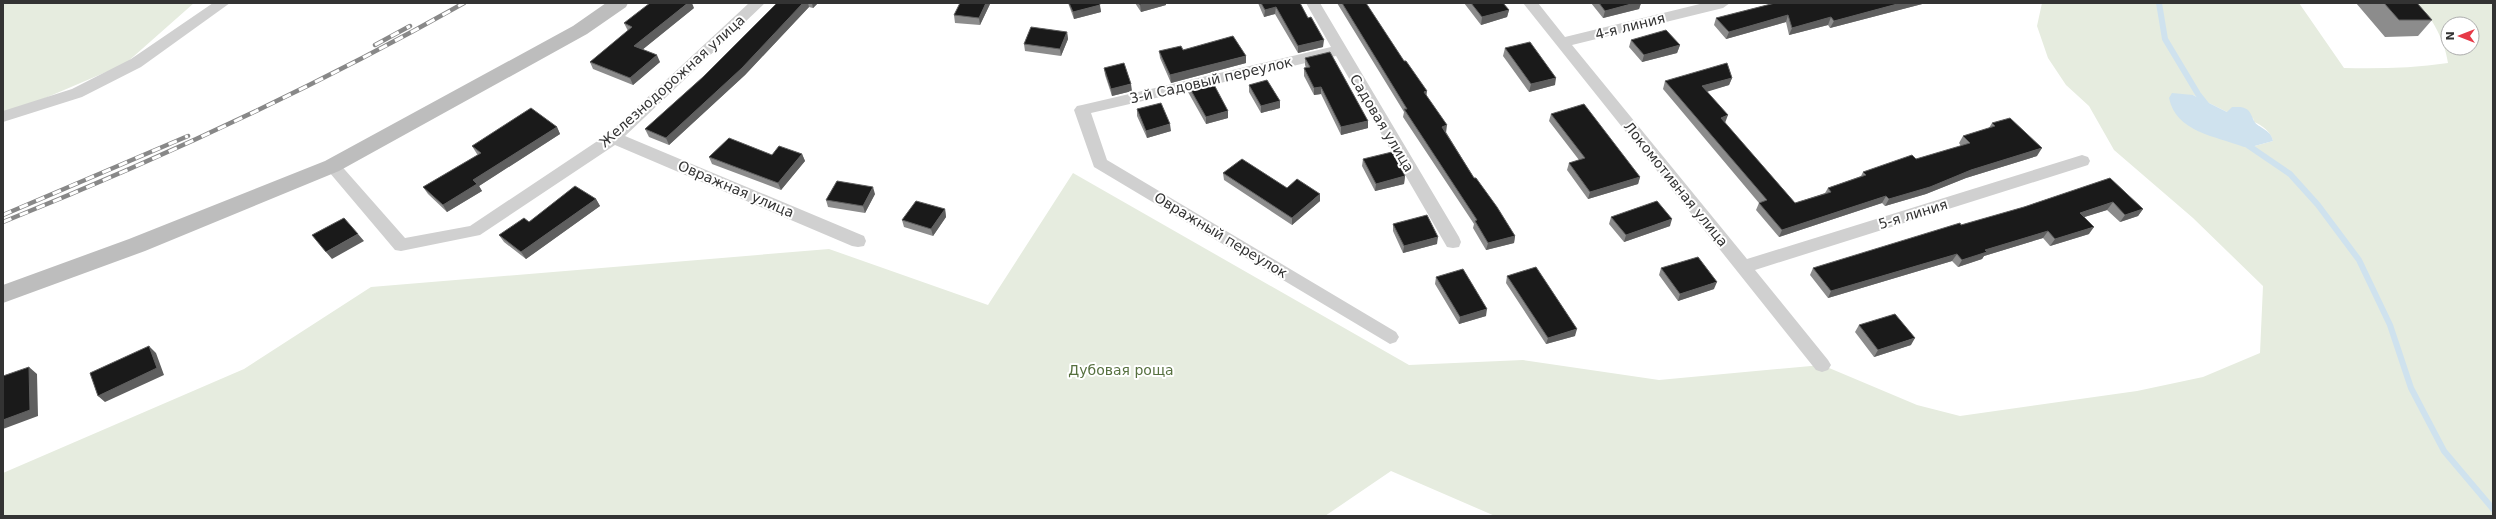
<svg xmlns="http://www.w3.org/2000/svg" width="2496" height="519" viewBox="0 0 2496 519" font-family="'DejaVu Sans',sans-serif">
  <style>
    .green { fill: #e6ecdf; fill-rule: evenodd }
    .water { fill: #cfe2ee }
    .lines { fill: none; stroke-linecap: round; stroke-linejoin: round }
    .stream { stroke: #cfe2ee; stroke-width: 6 }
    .street { fill: #d0d0d0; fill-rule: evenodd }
    .secondary { fill: #bdbdbd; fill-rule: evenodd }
    .rail-casing { stroke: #888; stroke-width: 4.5 }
    .rail { stroke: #fff; stroke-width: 3; stroke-dasharray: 9; stroke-linecap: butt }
    .wall { fill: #8c8c8c }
    .shaded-wall { fill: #5f5f5f }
    .building { fill: #1a1a1a; stroke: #5f5f5f }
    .labels { text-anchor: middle; stroke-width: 4; stroke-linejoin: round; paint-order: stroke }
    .street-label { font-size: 14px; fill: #333; stroke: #fff }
    .park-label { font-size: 14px; fill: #56703f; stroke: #fff }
  </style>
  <rect width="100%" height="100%" fill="#fff"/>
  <path class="green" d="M3 3H194L125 64 3 116Z
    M2042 3H2299L2344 68C2379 69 2413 68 2448 63 2445 42 2433 17 2416 3H2493V516H1495L1391 471 1325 516H3V473L244 369 371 287 829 249 988 305 1073 173 1409 365 1523 360 1659 380 1822 365 1917 405 1960 416 2137 391 2203 377 2260 353 2263 286 2193 218 2114 150 2089 106 2066 85 2048 58 2037 26ZM2448 24H2472V48H2448ZM2193 95 2227 112 2253 118 2254 122C2262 125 2271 132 2273 141L2251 147 2199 131Z"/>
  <path class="water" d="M2172 93 2193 95 2227 112 2232 107C2238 107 2243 106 2248 110 2251 113 2252 117 2254 121 2258 128 2271 129 2273 141L2251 147H2244C2215 136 2176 132 2169 98Z"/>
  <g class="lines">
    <path class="stream" d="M2159 3 2165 39 2198 94 2209 108
      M2246 144 2290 174 2318 205 2359 260 2390 325 2411 388 2444 451 2493 509"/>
    <path class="street" d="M213 3H230L141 67 82 97 3 122V111L72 89 131 59Z
      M749 3H765L625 136 864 236 866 241 864 246 858 247 852 246 615 145 480 235 401 251 395 250 324 166 326 162H338L405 238 470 226 608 134Z
      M1306 3H1320L1459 237 1461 242 1459 247 1453 248 1447 247 1336 56 1091 113 1107 160 1396 332 1399 337 1396 342 1390 344 1094 167 1074 110 1077 106 1082 105 1331 47Z
      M1523 3H1538L1565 37 1704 3H1730L1723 8 1572 45 1747 259 2082 155 2088 157 2090 161 2088 165 1755 270 1828 360 1831 365 1828 370 1822 372 1816 370Z"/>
    <path class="secondary" d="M606 3H628L626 7 587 34 339 171 145 251 3 303V285L129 239 325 161 573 26Z"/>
    <g class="rail-casing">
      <path id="rail" d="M375 45 410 26
        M3 215 188 136
        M3 222C162 158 315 87 464 3"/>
    </g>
    <use href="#rail" class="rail"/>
  </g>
  <path class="wall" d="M777 3H818L813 8 809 7 745 75 669 145 649 137 645 129 703 77Z
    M1068 3H1099L1101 12 1074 19Z
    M1135 3H1166V5L1141 12Z
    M1258 3H1300L1323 47 1298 53 1275 14 1264 17Z
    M1337 3H1366L1426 96 1446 132 1474 178 1515 236 1514 243 1486 250 1473 228 1474 224 1403 117 1404 112Z
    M1464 3H1503L1509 10 1507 17 1481 25Z
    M1591 3H1641L1639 9 1603 18Z
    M1775 3H1926L1830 28 1828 25 1789 35 1786 22 1726 39 1714 25 1716 18Z
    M2356 3H2417L2432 20 2418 36 2385 37Z
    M990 4 980 25 955 23 954 15Z
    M694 8 642 50 660 62 633 85 593 69 590 62 628 31 624 23Z
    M1067 32 1068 39 1061 56 1025 51 1024 44Z
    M1631 40 1680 45 1677 53 1642 62 1629 47Z
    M1505 48 1555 85 1529 92 1503 56Z
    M1159 51 1246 63 1171 83 1160 58Z
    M1305 58 1368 128 1341 135 1321 94 1314 95 1304 76V68H1306L1305 65Z
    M1104 68 1132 91 1112 96 1105 75Z
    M1732 78 1729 85 1707 91 1725 123 1795 203 1825 193 1828 188 1861 176 1863 172 1916 159 1961 146 1959 143 1963 136 1989 128 1992 123 2037 156 1966 178 1926 194 1885 206 1882 203 1779 237 1756 210 1759 203 1663 89 1665 81Z
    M1188 85 1228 118 1206 124 1188 92Z
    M1249 85 1280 101V108L1261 113 1249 92Z
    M1137 109 1171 131 1147 138 1137 116Z
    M1551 114 1640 177 1638 184 1588 199 1567 170 1569 163 1579 160 1549 121Z
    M557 127 560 134 479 186 482 191 447 212 428 194 423 187 478 155 477 154 472 146Z
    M802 154 805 161 781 190 712 164 709 157 772 155Z
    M1363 159 1405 176 1404 184 1375 191 1362 166Z
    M1223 173 1320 201 1292 225 1224 180Z
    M2110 178 2143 209 2138 216 2120 222 2107 210 2084 217 2089 234 2050 246 2043 238 1984 256 1982 259 1958 267 1952 261 1828 298 1810 275 1813 268 2024 207Z
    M875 194 865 213 828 207 826 200Z
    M596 199 600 206 526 259 504 242 499 235 529 222Z
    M945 209 946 217 933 236 904 227 902 220Z
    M1611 217 1670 226 1624 242 1609 224Z
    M1393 224 1437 244 1403 253 1393 231Z
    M1661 268 1714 289 1678 301 1659 275Z
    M1507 276 1575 336 1546 344 1506 283Z
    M1436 277 1486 316 1459 324 1435 284Z
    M1859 325 1911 345 1874 357 1855 332Z"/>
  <path class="shaded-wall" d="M688 3H692L694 8 637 54 634 46Z
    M803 3H808L809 7 745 75 669 145 666 138Z
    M812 3H818L813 8Z
    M986 3H989L990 4 980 25 979 18Z
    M1146 3H1166V5L1141 12 1140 5Z
    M1635 3H1641L1639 9 1603 18 1605 11Z
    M1901 3H1926L1830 28 1834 21Z
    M1100 5 1101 12 1074 19 1073 12Z
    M1276 7 1275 14 1264 17 1265 10Z
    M1509 10 1507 17 1481 25 1482 17Z
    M1788 15 1786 22 1726 39 1729 32Z
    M1831 17 1828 25 1789 35 1792 28Z
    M1067 32 1068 39 1061 56 1060 49Z
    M1324 40 1323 47 1298 53V46Z
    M1680 45 1677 53 1642 62 1644 55Z
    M657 55 660 62 633 85 630 78Z
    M1246 56V63L1171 83 1170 75Z
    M1556 78 1555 85 1529 92 1531 84Z
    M1732 78 1729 85 1700 94 1702 86Z
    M1131 84 1132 91 1112 96 1111 89Z
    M1321 87V94L1314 95V88Z
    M1427 91 1426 99 1424 92Z
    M1280 101V108L1261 113V106Z
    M1228 111V118L1206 124V117Z
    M1728 115 1725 123 1721 118Z
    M1368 121V128L1341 135V127Z
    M1170 124 1171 131 1147 138 1146 131Z
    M1447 125 1446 133 1442 127Z
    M557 127 560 134 479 186 482 191 447 212 443 205 473 180Z
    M2042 148 2037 156 1966 178 1926 194 1885 206 1889 199 1971 170Z
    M802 154 805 161 781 190 778 183Z
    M1405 176 1404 184 1375 191 1376 184Z
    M1640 177 1638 184 1588 199 1590 192Z
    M873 187 875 194 865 213 863 206Z
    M1320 194V201L1292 225V218Z
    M1886 196 1882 203 1779 237 1782 230Z
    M596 199 600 206 526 259 521 252Z
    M2113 202 2107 210 2075 220 2080 213Z
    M945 209 946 217 933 236 931 229Z
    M2143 209 2138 216 2120 222 2125 215Z
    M1672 219 1670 226 1624 242 1626 235Z
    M2094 227 2089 234 2050 246 2055 239Z
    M2048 231 2043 238 1984 256 1982 259 1958 267 1962 260 1985 250Z
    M358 234 364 241 332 259 326 252Z
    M1515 236 1514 243 1486 250 1488 243Z
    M1438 237 1437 244 1403 253 1404 246Z
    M1957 254 1952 261 1828 298 1831 291Z
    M1717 282 1714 289 1678 301 1680 294Z
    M1487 309 1486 316 1459 324 1460 317Z
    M1577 329 1575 336 1546 344 1548 338Z
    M1915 338 1911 345 1874 357 1878 350Z
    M149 346 156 353 164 375 105 402 98 396Z
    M29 367 37 374 38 416 3 429V420Z"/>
  <path class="building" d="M650 3H688L634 46 657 55 630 78 590 62 632 27 624 23Z
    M777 3H803L742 68 666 138 645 129 703 77Z
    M960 3H986L979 18 954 15Z
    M1069 3H1099L1100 5 1073 12Z
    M1139 3H1146L1140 5Z
    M1261 3H1300L1308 18 1311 17 1324 40 1298 46 1276 7 1265 10Z
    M1342 3H1366L1404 61H1406L1427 91 1424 92 1447 125 1442 127 1474 178H1476L1497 207 1515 236 1488 243 1475 221 1477 220 1404 109H1407Z
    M1471 3H1503L1509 10 1482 17Z
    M1599 3H1635L1605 11Z
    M1775 3H1901L1834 21 1831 17 1792 28 1788 15 1729 32 1716 18Z
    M2384 3H2417L2432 20H2399Z
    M1031 27 1067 32 1060 49 1024 44Z
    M1666 30 1680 45 1644 55 1631 40Z
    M1233 36 1246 56 1170 75 1159 51 1181 46 1183 50Z
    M1530 42 1556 78 1531 84 1505 48Z
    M1330 52 1368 121 1341 127 1321 87 1314 88 1304 68 1310 67 1305 58Z
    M1124 63 1131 84 1111 89 1104 68Z
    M1727 63 1732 78 1702 86 1728 115 1721 118 1795 203 1831 192 1828 188 1866 175 1863 172 1912 155 1916 159 1970 143 1963 136 1995 126 1992 123 2010 118 2042 148 1971 170 1930 187 1889 199 1886 196 1782 230 1759 203 1767 200 1665 81Z
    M1211 79 1228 111 1206 117 1188 85Z
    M1267 80 1280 101 1261 106 1249 85Z
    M1161 103 1170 124 1146 131 1137 109Z
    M1584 104 1640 177 1590 192 1569 163 1585 158 1551 114Z
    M531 108 557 127 473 180 477 184 443 205 423 187 481 153 472 146Z
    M729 138 772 155 779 146 802 154 778 183 709 157Z
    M1392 152 1405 176 1376 184 1363 159Z
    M1242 159 1287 188 1297 179 1320 194 1292 218 1223 173Z
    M2110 178 2143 209 2125 215 2113 202 2080 213 2094 227 2055 239 2048 231 1985 250 1987 252 1962 260 1957 254 1831 291 1813 268 1960 223 1961 225 2024 207Z
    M837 181 873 187 863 206 826 200Z
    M575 186 596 199 521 252 499 235 524 218 529 222Z
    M916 201 945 209 931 229 902 220Z
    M1657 201 1672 219 1626 235 1611 217Z
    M1427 215 1438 237 1404 246 1393 224Z
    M344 218 358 234 326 252 312 235Z
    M1698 257 1717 282 1680 294 1661 268Z
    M1536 267 1577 329 1548 338 1507 276Z
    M1463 269 1487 309 1460 317 1436 277Z
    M1895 314 1915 338 1878 350 1859 325Z
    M149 346 157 368 98 396 90 373Z
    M29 367 30 410 3 420V376Z"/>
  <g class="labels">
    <g class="street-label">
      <text transform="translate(1630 26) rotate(-14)" y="5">4-я линия</text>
      <text transform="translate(1211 80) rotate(-13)" y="5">3-й Садовый переулок</text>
      <text transform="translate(672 81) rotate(-42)" y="5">Железнодорожная улица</text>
      <text transform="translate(1382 123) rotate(59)" y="5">Садовая улица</text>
      <text transform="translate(1676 184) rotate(51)" y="5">Локомотивная улица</text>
      <text transform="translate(736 189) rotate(23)" y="5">Овражная улица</text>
      <text transform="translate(1913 214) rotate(-17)" y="5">5-я линия</text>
      <text transform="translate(1221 235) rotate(31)" y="5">Овражный переулок</text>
    </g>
    <g class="park-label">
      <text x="1121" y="375">Дубовая роща</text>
    </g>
  </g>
  <rect width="2496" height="519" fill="none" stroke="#333333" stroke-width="8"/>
  <g transform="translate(2460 36) rotate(270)"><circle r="19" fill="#ffffff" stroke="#adadad"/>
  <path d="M0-3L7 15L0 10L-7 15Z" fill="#e63946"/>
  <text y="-6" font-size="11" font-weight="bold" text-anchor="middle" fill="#333333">N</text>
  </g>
</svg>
